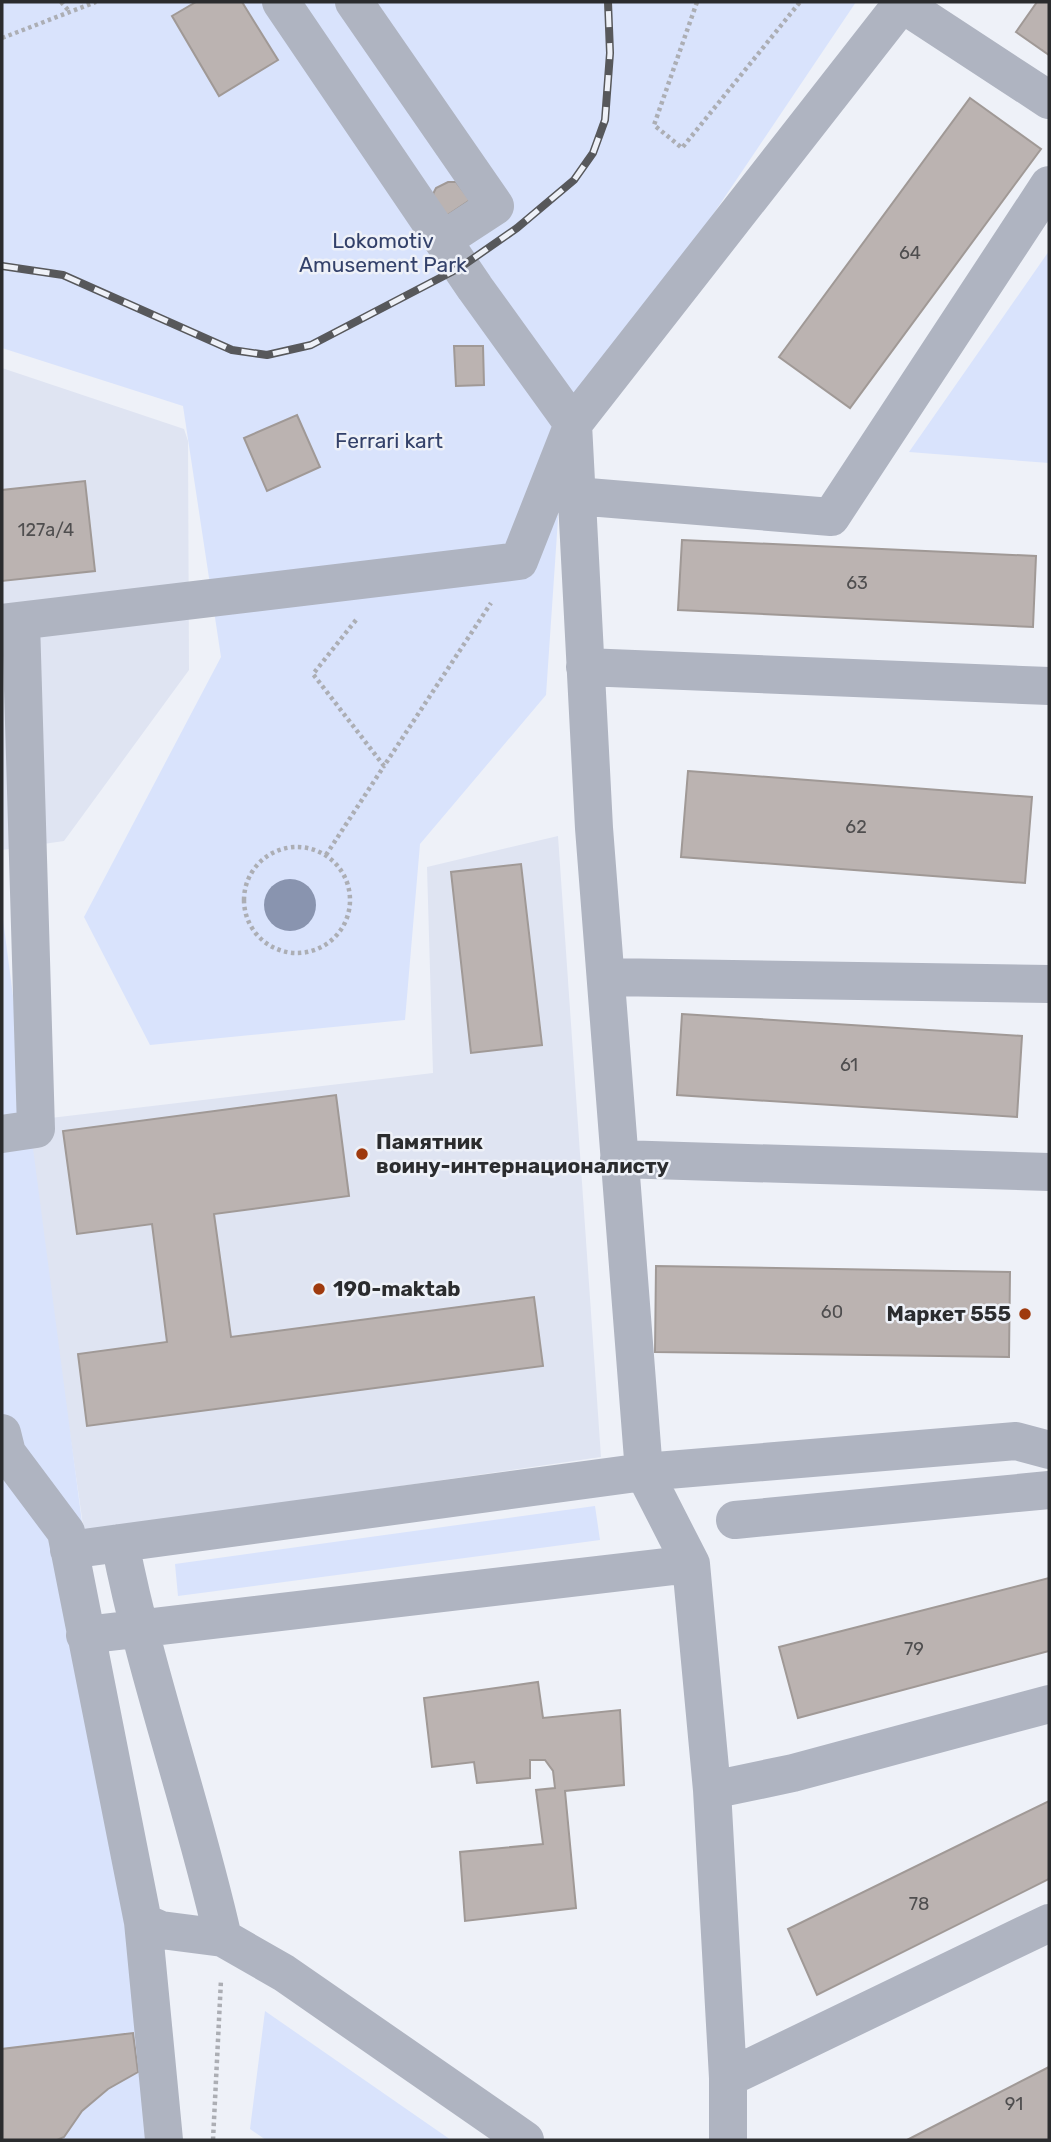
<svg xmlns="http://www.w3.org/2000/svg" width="1051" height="2142" viewBox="0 0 1051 2142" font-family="Rubik,sans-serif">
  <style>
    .built { fill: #dfe4f2 }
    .green { fill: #d9e3fc }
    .water { fill: #8994af }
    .building { fill: #bbb3b1; stroke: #a09996; stroke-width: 2 }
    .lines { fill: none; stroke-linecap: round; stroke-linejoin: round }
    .path { stroke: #acaeb4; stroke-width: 4.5; stroke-dasharray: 3.5 3.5; stroke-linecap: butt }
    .minor { stroke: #afb4c1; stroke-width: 38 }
    .rail-casing { stroke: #57585b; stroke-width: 8 }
    .rail { stroke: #eef1f8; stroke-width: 5; stroke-dasharray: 16; stroke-linecap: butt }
    .poi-dot { fill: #9f3a0e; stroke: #eef1f8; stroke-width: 2.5 }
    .labels { text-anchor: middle; stroke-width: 5; stroke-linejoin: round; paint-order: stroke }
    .number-label { font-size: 18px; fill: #4f4e4f }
    .park-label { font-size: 21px; fill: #33416a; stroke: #eef1f8 }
    .poi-label { font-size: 21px; font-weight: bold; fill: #2b2c2e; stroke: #eef1f8; text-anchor: start }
  </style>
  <rect width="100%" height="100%" fill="#eef1f8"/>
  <path class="built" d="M2 368 184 429 188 441 189 670 64 841 2 850Z
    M558 836 601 1457 84 1532 25 1121 433 1073 427 867Z"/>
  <path class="green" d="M2 2H856L572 424 561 475 546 695 420 844 405 1020 150 1045 84 917 221 657 183 406 2 348Z
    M1049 251V463L909 452Z
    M2 912 163 2140H2Z
    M595 1506 600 1540 178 1596 175 1564Z
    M265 2011 451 2140H266L250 2129Z"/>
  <path class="water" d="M264 905a26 26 0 1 1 52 0a26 26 0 1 1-52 0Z"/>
  <path class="building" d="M196 2H242L278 60 219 96 172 16Z
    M1037 2H1049V55L1016 32Z
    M970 98 1041 149 850 408 779 357Z
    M448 182H456L470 200 443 218 433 194 436 188Z
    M454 346H483L484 385 456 386Z
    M297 415 320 467 267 491 244 438Z
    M85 481 95 571 2 581V490Z
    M682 540 1036 556 1033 627 678 610Z
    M688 771 1032 797 1025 883 681 857Z
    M521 864 542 1045 471 1053 451 872Z
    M682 1014 1022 1036 1017 1117 677 1095Z
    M336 1095 349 1196 214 1214 231 1337 534 1297 543 1366 87 1426 78 1354 167 1342 152 1224 77 1234 63 1131Z
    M656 1266 1010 1272 1009 1357 655 1352Z
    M1049 1578V1651L798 1718 779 1647Z
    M538 1682 543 1718 620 1710 624 1785 565 1791 576 1908 465 1921 460 1852 543 1844 536 1790 555 1788 553 1771 545 1760H530V1778L477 1783 474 1762 432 1767 424 1698Z
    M1049 1801V1879L817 1995 788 1929Z
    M133 2033 138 2072 108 2089 82 2111 64 2137 57 2140H2V2049Z
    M1049 2067V2140H907Z"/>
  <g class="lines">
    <path class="path" d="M61 2 69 11
      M697 2 654 125 682 148 800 2
      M2 38 96 2
      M356 620 313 674 384 766 491 603
      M244 900a53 53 0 1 1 106 0a53 53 0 1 1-106 0Z
      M326 855 384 766
      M213 2140 221 1980"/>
    <path class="minor" d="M281 2 475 288 573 424 594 828 644 1472 691 1564 712 1790 728 2078V2140
      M354 2 495 206 443 240
      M901 3 1049 100
      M576 496 831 517 1049 185
      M2 623 519 561 573 424 903 2
      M585 667 1049 686
      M607 977 1049 984
      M2 1134 36 1129 21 621
      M619 1159 1049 1172
      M2 1433 7 1453 66 1532 143 1922 164 2140
      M735 1520 1049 1490
      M120 1543C146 1676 193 1805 223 1938
      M69 1550 644 1472 1016 1441 1049 1450
      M85 1635 691 1564
      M712 1790 793 1773 1049 1704
      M143 1922 161 1930 223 1938 284 1973 525 2140
      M728 2078 1049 1923"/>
    <g class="rail-casing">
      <path id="rail" d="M2 266 63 275 232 350 267 355 311 345 461 267 517 228 574 180 593 153 605 120 610 53 608 2"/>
    </g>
    <use href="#rail" class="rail"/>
  </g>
  <g class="poi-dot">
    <circle cx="362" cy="1154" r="7"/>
    <circle cx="319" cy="1289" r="7"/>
    <circle cx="1025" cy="1314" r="7"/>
  </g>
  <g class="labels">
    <g class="number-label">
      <text x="910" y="259">64</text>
      <text x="46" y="536">127a/4</text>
      <text x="857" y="589">63</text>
      <text x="856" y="833">62</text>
      <text x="849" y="1071">61</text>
      <text x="832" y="1318">60</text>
      <text x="914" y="1655">79</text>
      <text x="919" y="1910">78</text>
      <text x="1014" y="2110">91</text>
    </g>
    <g class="park-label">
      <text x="383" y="248">Lokomotiv<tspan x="383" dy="24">Amusement Park</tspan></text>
      <text x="389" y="448">Ferrari kart</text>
    </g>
    <g class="poi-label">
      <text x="376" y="1149">Памятник<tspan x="376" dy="24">воину-интернационалисту</tspan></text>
      <text x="333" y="1296">190-maktab</text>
      <text x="1011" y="1321" text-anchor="end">Маркет 555</text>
    </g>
  </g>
  <rect width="1051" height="2142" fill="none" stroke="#2b2c2e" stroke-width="7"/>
</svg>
